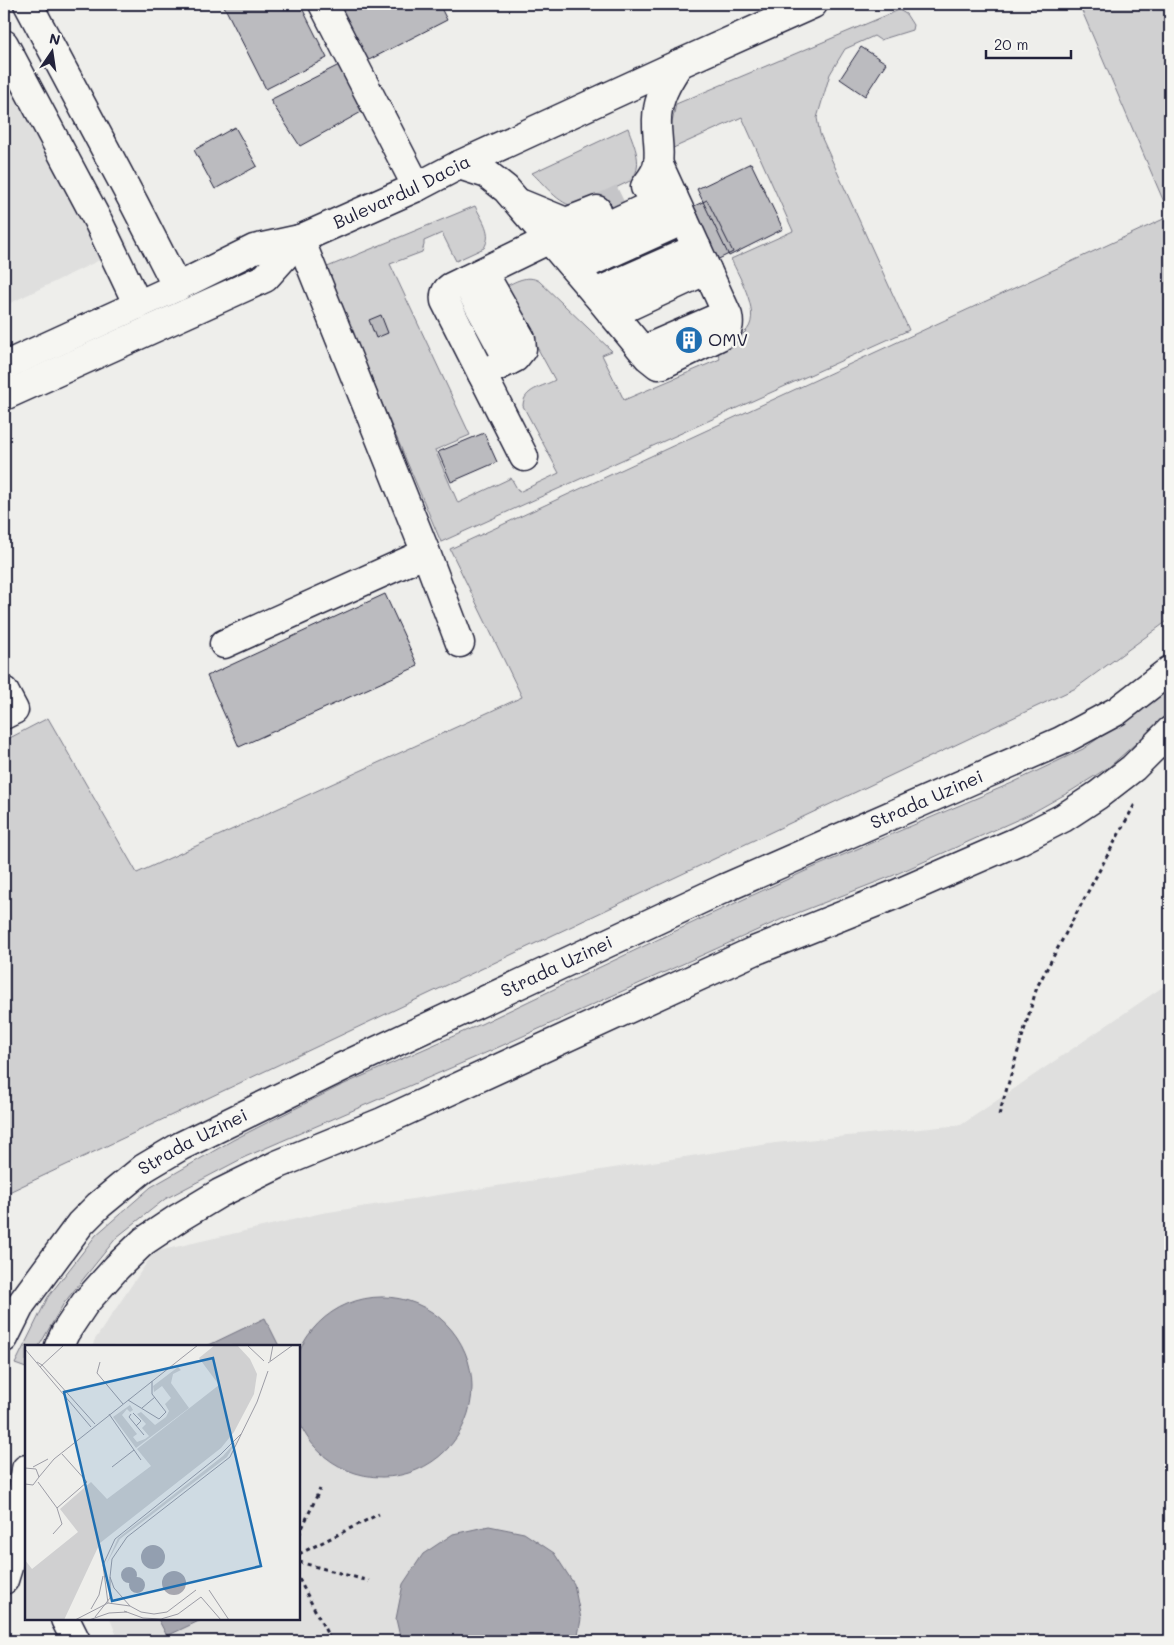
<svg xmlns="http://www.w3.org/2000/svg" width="1174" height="1645" viewBox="0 0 1174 1645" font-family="Mali,sans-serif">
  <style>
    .built { fill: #dfdfde }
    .green { fill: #d0d0d1; stroke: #797986 }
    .water { fill: #a7a7af; stroke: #727281 }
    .building { fill: #bbbbbf; stroke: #22223b }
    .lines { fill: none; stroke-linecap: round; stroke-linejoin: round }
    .minor-tunnel { stroke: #c5c5c8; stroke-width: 28; stroke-dasharray: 28 14; stroke-linecap: butt }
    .minor-casing { stroke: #22223b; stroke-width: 31 }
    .major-casing { stroke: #22223b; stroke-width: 31 }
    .highway-casing { stroke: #22223b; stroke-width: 31 }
    .path { stroke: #22223b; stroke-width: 3; stroke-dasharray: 4 4; stroke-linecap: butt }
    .minor { stroke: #f6f6f2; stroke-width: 28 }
    .major { stroke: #f6f6f2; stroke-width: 28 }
    .highway { stroke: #f6f6f2; stroke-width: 28 }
    .labels { text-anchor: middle; stroke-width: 4.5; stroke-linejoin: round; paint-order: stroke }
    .street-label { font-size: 18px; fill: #22223b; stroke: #f6f6f2 }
    .poi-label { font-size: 18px; fill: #22223b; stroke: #f6f6f2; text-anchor: start }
    .inset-road { fill: none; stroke: #9c9ca5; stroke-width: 1 }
    .view { fill: #1f6fb2; fill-opacity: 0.15; stroke: #1f6fb2; stroke-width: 2.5 }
    .inset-edge { fill: none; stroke: #22223b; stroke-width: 2.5 }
  </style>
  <rect width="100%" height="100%" fill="#eeeeeb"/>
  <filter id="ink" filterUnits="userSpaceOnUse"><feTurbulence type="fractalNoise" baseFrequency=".02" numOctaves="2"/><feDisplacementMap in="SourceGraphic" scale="10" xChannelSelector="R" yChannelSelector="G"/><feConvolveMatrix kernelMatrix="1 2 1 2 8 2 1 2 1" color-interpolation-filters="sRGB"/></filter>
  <g filter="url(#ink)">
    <path class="built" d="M4 19 129 246 4 306Z
      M1170 982V1641H119L110 1619H299V1346H93L94 1341 154 1252 322 1213 775 1143 961 1125Z"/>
    <path class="green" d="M1079 4H1170V619L1076 688 9 1192 4 1199V741L48 718 137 873 522 697 450 549 1170 216Z
      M899 10 906 14 913 25 912 30 880 40 874 36 845 49 830 74 817 118 820 134 909 330 441 542 362 356 344 319 325 268 475 206C482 220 493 233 484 248L456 261 442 233 424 241V245L422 252 390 264 470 435 435 450 458 503 511 478 519 492 559 473 523 406C523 389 543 387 555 380L504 287C515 282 527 274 539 281L612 351 602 355 624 400 720 359 715 346C724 342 737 339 744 333 764 317 739 277 731 259L793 231 742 117 671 149V127L676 104Z
      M628 128C634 145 645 167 630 181L576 207C558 204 545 185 532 173Z
      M1170 688V710L1152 729 1109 767 1071 791 1030 814 892 876 782 919 490 1051 245 1157 165 1199 117 1237 64 1303 39 1346H26V1368L15 1364 48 1297 96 1235 151 1187 233 1140 340 1086 481 1024 709 915 810 869 1012 783 1083 749Z"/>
    <path class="water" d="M292 1387a90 90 0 1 1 180 0a90 90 0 1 1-180 0Z
      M265 1318 279 1346H207Z
      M489 1526 524 1533 554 1553 574 1584 581 1619 577 1641H401L396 1619 403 1584 423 1554 453 1534Z
      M158 1619H203L167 1636Z"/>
    <path class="building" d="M223 4H300L327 58 266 89Z
      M353 4H439L447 20 365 62 339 11Z
      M861 47 886 63 865 96 840 79Z
      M339 65 365 110 300 146 270 100Z
      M235 127 257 166 215 189 194 150Z
      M751 163 783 229 729 256 697 189Z
      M707 200 733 252 684 276 658 223Z
      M381 315 388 333 376 338 369 320Z
      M484 433 497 462 451 482 438 452Z
      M385 594 418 666 239 747 207 676Z"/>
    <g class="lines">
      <path class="minor-tunnel" d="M597 210 645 187"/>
      <g class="minor-casing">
        <g id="minor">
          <path d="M28 4 134 203 177 287"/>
          <path d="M323 4 417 187"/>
          <path d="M4 44 98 221 138 305"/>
          <path d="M459 165 487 174 506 189 595 293 648 357 658 365 663 364 720 336C729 331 730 325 728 316L658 163"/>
          <path d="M645 187C650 180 657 172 658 163 661 146 654 127 658 109 661 92 670 78 679 64"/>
          <path d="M522 204 566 222 597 210"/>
          <path d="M300 239 426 553 460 643"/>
          <path d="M558 249 673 195"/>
          <path d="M575 269 684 220"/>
          <path d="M465 280 509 361"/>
          <path d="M595 293 697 248"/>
          <path d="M612 314 707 270"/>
          <path d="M643 350 726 314"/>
          <path d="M482 374 515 358 522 349 521 339 483 272"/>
          <path d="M524 457 445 301C444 295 445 291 451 287L550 239"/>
          <path d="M224 644 426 553"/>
          <path d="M4 691 14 710 4 715"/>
          <path id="s1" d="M4 1338 21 1304 80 1224 99 1205 144 1168 181 1146 340 1068 725 888 1061 741 1117 711 1170 670"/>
          <path d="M59 1346 65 1333 85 1303 117 1267 144 1241 180 1217 220 1193 279 1164 382 1122 754 951 894 895 1018 841 1063 818 1098 795 1133 768 1170 731"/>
          <path d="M65 1619 76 1641"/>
        </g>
      </g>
      <g class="major-casing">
        <g id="major">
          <path d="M4 366 177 287 254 249 300 239"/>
          <path id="s2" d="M4 396 265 278 300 239 417 187 459 165 679 64 813 4"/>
        </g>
      </g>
      <g class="highway-casing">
        <path id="highway" d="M4 1580C16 1544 21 1506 26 1469"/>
      </g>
      <path class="path" d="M999 1115 1037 987 1136 802
        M299 1535 320 1489
        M299 1554 379 1514
        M299 1562 369 1581
        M299 1579 331 1641"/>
      <use href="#minor" class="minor"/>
      <use href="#major" class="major"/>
      <use href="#highway" class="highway"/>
    </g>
  </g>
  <defs>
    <g id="building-disc" transform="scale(1.4375)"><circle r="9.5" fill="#1f6fb2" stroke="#f6f6f2"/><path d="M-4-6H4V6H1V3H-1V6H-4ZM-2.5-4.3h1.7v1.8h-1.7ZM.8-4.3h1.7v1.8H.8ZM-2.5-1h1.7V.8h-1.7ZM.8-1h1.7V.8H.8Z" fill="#fff"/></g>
  </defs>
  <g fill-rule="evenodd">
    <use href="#building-disc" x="689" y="340"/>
  </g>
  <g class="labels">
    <g class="street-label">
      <text dy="6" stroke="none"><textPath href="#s2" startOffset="451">Bulevardul Dacia</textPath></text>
      <text dy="6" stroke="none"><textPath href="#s1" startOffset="1088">Strada Uzinei</textPath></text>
      <text dy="6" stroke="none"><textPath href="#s1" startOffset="682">Strada Uzinei</textPath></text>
      <text dy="6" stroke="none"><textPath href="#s1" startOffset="278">Strada Uzinei</textPath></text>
    </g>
    <g class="poi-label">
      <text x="708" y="346">OMV</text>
    </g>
  </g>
  <g transform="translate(25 1345)">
    <rect width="275" height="275" fill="#eeeeeb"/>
    <path d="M190 0H212L225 14 232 29 229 49 209 87 196 103 75 198 39 275H0V215L7 224 53 187 35 164 66 137 82 154 126 121 112 104 194 40 174 13ZM153 22 156 25 148 29 146 38 164 63 111 103 88 72 105 60 108 65 105 67 102 64 97 70 112 89 108 92 112 97 120 94 124 91 117 83 121 79 112 69 116 67 130 80 141 72 144 66 140 59 146 53 137 41 129 47 128 41ZM213 94 202 112 95 194 81 220 93 193 198 111Z" fill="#d0d0d1"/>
    <path d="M116 212a12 12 0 1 1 24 0a12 12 0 1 1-24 0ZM96 230a8 8 0 1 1 16 0a8 8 0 1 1-16 0ZM137 238a12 12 0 1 1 24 0a12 12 0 1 1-24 0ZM104 240a8 8 0 1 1 16 0a8 8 0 1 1-16 0Z" fill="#a7a7af"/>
    <path class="inset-road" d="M222 0 239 16M0 4 66 82M245 16 248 0M12 17 17 20 70 79M75 17 72 28 98 59M243 18 268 0M15 22 39 0M103 55 134 74 141 67 127 49V36M117 63 130 52M108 68 116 76 111 81M84 69 116 115M106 69 104 72 119 90M8 122 23 114M87 122 109 105M0 123 11 124 14 132 8 140 0 139M14 132 29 114 173 0M13 137 32 163 37 179 28 189M32 163 62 137 37 109M171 245 142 267 129 269 116 267 105 261 89 243 85 232 87 214 102 192 205 112 232 57 243 26M184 245 204 275M83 258 78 220 90 194 195 110 216 89M66 264 74 250 78 231M99 266 118 273 136 274 153 269 176 252 196 275M70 272 85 253V232M50 275 83 258 105 261M64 275 84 268 102 267"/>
    <path class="view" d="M188 13 236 221 87 256 39 47Z"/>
    <rect width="275" height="275" class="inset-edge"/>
  </g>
  <rect width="1174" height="1645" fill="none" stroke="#f6f6f2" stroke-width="20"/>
  <rect x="10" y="10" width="1154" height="1625" fill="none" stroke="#22223b" stroke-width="2" filter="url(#ink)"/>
  <g transform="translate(52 52) rotate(13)" stroke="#f6f6f2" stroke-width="4" paint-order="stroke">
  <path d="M0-4L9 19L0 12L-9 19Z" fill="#22223b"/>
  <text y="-8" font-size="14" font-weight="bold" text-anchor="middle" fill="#22223b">N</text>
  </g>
  <path d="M986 50v8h85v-8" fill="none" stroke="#22223b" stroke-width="2.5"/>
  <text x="994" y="50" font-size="15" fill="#22223b" stroke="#f6f6f2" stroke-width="4" paint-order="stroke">20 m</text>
</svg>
